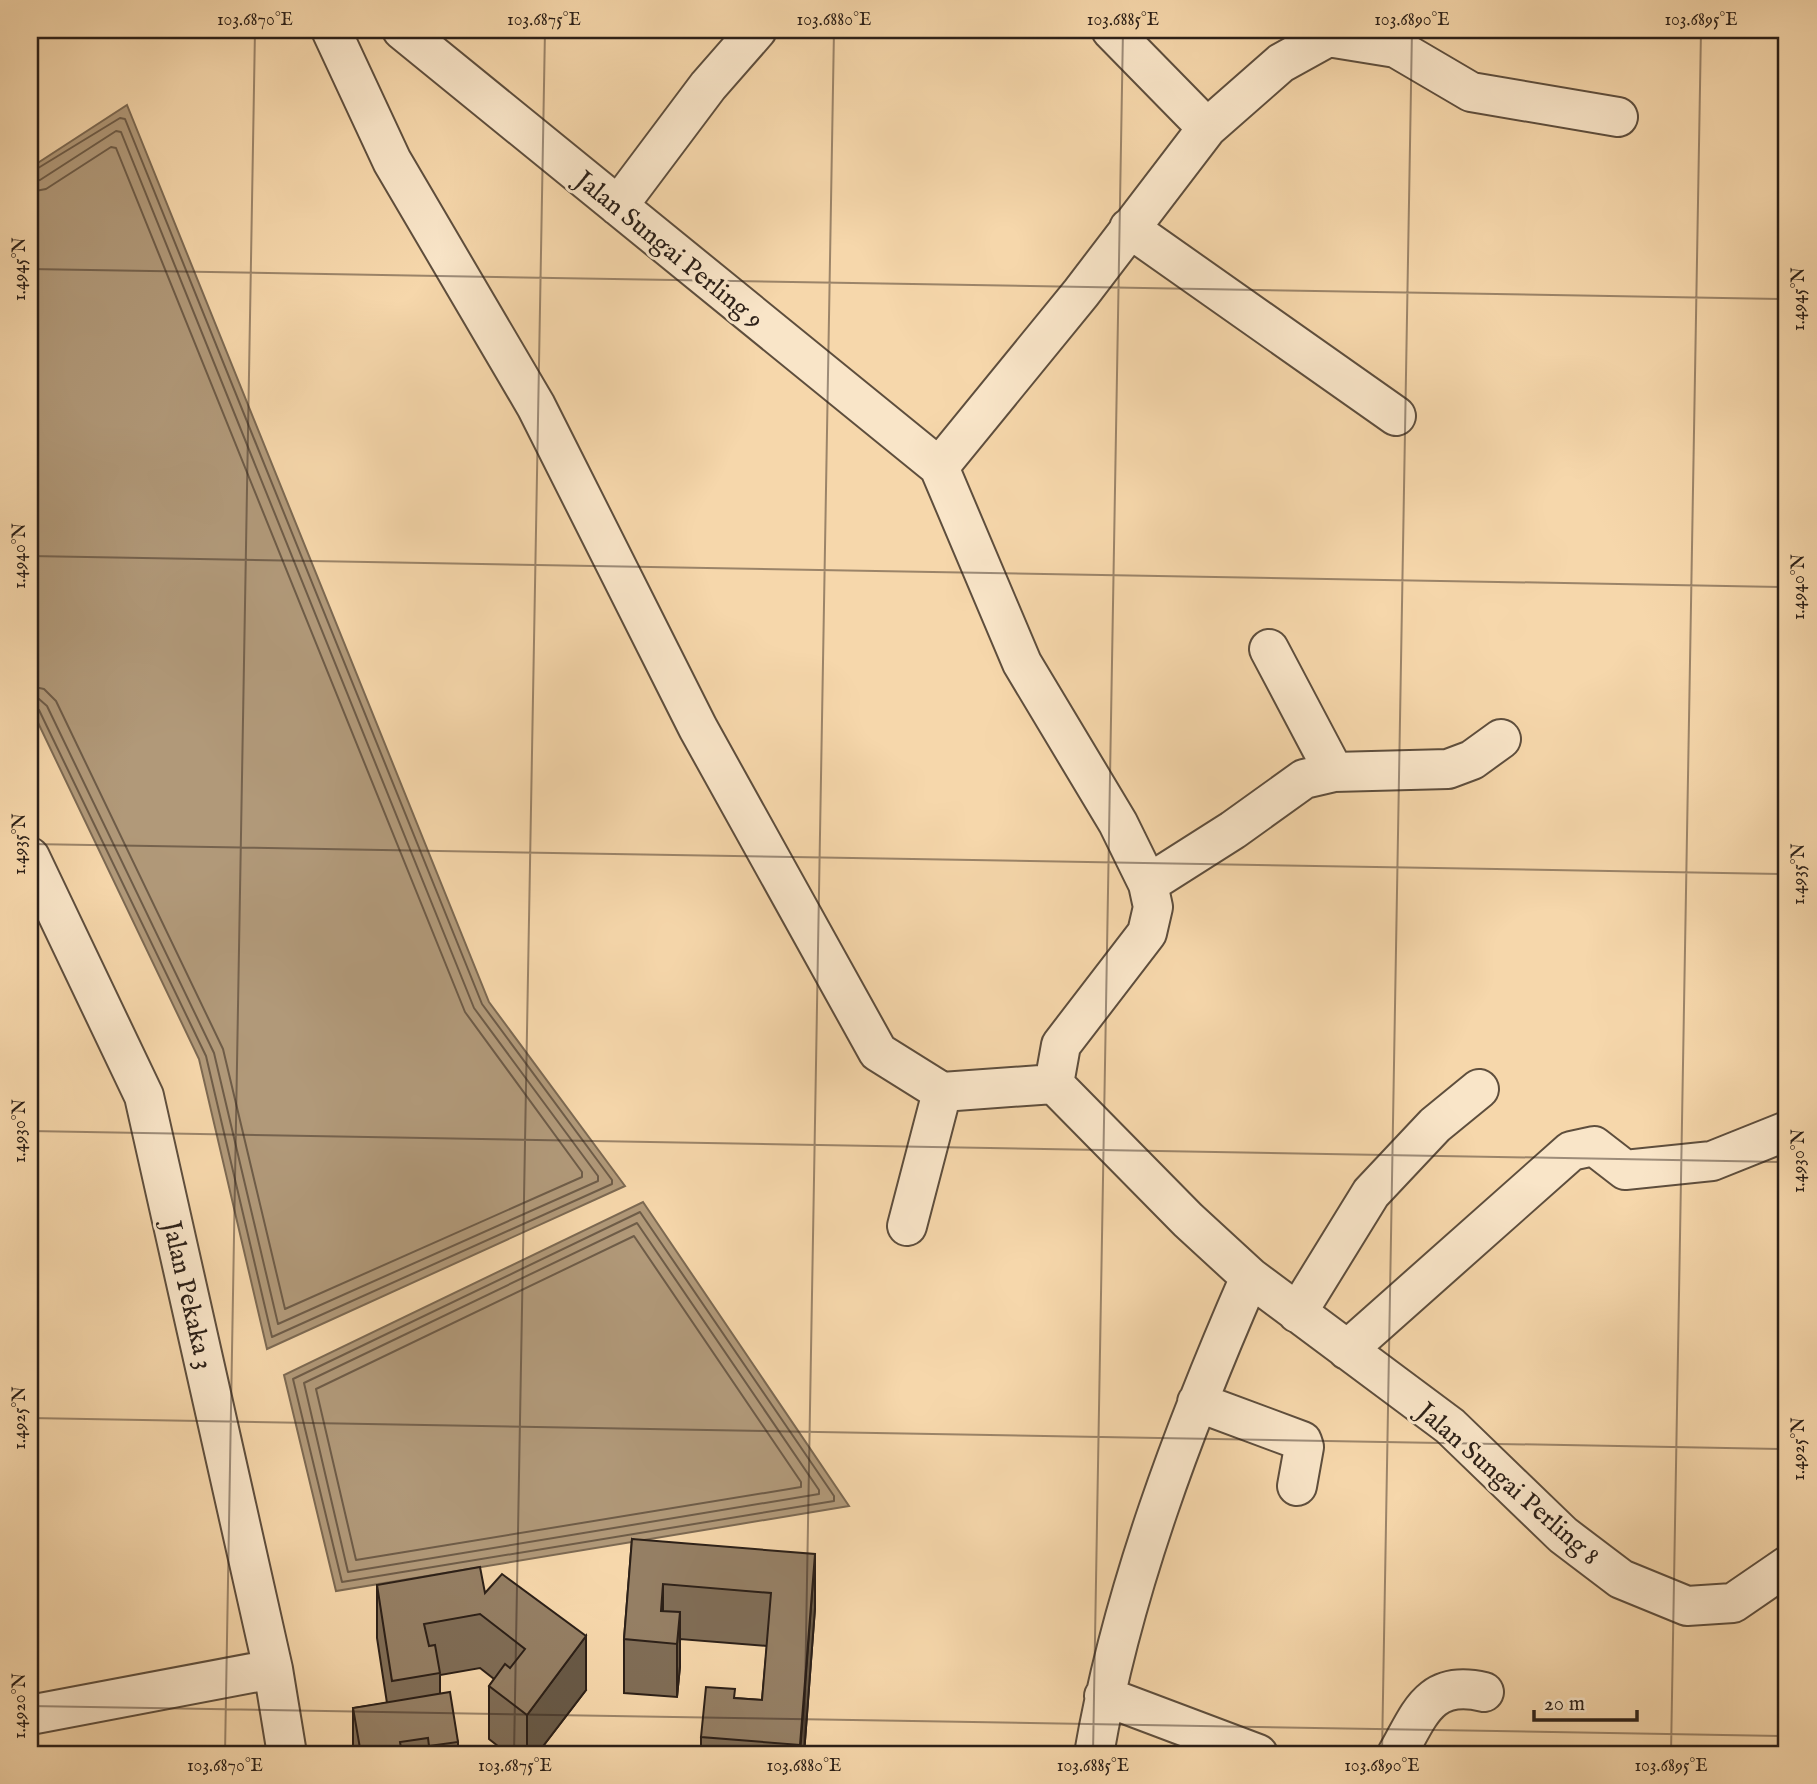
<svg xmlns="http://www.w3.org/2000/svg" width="1817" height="1784" viewBox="0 0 1817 1784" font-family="'IM FELL English',serif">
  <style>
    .water { fill: #b19979; stroke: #7c6952; stroke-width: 2 }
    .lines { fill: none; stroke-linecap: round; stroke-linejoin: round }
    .shore { stroke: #6e5c48; stroke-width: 2 }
    .minor-casing { stroke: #5e4e3d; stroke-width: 42 }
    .minor { stroke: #f9e5c8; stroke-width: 38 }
    .wall { fill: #806d56; stroke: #2c2018; stroke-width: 2 }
    .shaded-wall { fill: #685946; stroke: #2c2018; stroke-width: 2 }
    .building { fill: #957f64; stroke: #2c2018; stroke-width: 2 }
    .ticks { fill: none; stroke: #2c2018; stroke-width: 2; stroke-opacity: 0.45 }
    .labels { text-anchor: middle; stroke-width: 6; stroke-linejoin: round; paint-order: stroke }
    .street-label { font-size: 26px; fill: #2c2018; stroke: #f9e5c8 }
    .neatline { fill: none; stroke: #2c2018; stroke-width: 2.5 }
    .ticks-label { font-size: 18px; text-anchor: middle; fill: #2c2018 }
  </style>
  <rect width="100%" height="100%" fill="#f6d7ab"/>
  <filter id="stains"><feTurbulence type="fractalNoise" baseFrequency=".00286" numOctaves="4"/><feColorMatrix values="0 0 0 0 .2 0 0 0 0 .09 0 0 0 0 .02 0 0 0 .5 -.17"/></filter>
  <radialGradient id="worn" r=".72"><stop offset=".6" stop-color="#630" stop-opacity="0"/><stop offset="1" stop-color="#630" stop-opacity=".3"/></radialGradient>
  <path class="water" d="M127 105 489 1002 625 1186 267 1349 199 1059 30 706V168Z
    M643 1202 849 1506 336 1591 284 1375Z"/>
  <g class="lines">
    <path class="shore" d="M30 173 120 118 125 119 482 1004 612 1180V1184L272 1337 206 1056 39 710 30 706
      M30 182 40 180 116 131 121 132 474 1008 598 1176V1181L278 1324 214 1053 47 706 39 699 30 697
      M30 192 46 189 111 147 116 148 465 1012 582 1172V1177L285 1309 223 1049 56 701 44 689 30 686
      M640 1212 834 1496V1501L342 1582 293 1379Z
      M637 1223 819 1490V1494L348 1572 304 1383Z
      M634 1236 801 1482V1487L356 1560 316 1389Z"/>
    <g class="minor-casing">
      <path id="minor" d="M331 30 392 161 536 406 698 728 878 1052 942 1092 1054 1084
        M402 30 939 467 1022 663 1118 823 1148 884 1153 907 1147 933 1061 1045 1054 1084 1188 1220 1250 1277C1184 1428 1122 1591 1094 1754
        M1111 30 1207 128
        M618 206 708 86 757 30
        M1129 228 1396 416
        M939 467 1081 293 1207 128 1281 63 1328 37 1396 48 1471 92 1618 117
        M1269 649 1334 772
        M30 857 144 1096 273 1669 287 1754
        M1148 884 1233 830 1304 779 1334 772 1448 769 1472 760 1501 739
        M907 1226 942 1092
        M1250 1277 1450 1426 1563 1535 1621 1579 1687 1606 1733 1603 1787 1566
        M1297 1313 1371 1193 1435 1125 1479 1089
        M1347 1350 1571 1151 1594 1146 1625 1170 1712 1161 1787 1131
        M1197 1402 1302 1441 1304 1447 1297 1486
        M1104 1696 1258 1754
        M30 1715 273 1669
        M1397 1754C1420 1714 1429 1679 1484 1692"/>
    </g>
    <use href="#minor" class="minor"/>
  </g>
  <path class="wall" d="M632 1539 815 1608 804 1754H701V1737L735 1698 762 1700 767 1646 680 1639V1666L677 1697 624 1693V1639Z
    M377 1585 485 1593 586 1690 537 1754H508L489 1739V1686L494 1679 480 1668 440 1675V1694L458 1742V1754H353V1708L387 1703 377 1638Z"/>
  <path class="shaded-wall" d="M815 1554V1608L804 1754H800Z
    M663 1584V1637L661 1611Z
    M680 1612V1666L677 1697V1644Z
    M586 1636V1690L537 1754H527V1715Z"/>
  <path class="building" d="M632 1539 815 1554 800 1745 701 1737 706 1687 735 1689 734 1698 762 1700 771 1593 663 1584 661 1611 680 1612 677 1644 624 1639Z
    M480 1567 485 1593 502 1574 586 1636 527 1715 489 1686 505 1664 510 1668 525 1649 480 1614 424 1624 429 1646 435 1645 440 1673 392 1681 377 1585Z
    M450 1692 458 1742 429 1746 428 1738 400 1742 402 1754H361L353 1708Z"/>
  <path class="ticks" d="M30 269 1787 299M30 556 1787 587M30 844 1787 874M30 1131 1787 1162M30 1418 1787 1449M30 1706 1787 1736M225 1754 255 30M514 1754 545 30M804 1754 834 30M1093 1754 1123 30M1382 1754 1412 30M1671 1754 1701 30"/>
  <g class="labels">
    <g class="street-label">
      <text transform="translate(670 249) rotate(39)" y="9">Jalan Sungai Perling 9</text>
      <text transform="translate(189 1295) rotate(77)" y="9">Jalan Pekaka 3</text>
      <text transform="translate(1509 1483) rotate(41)" y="9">Jalan Sungai Perling 8</text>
    </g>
  </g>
  <rect width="1817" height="1784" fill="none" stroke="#f6d7ab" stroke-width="77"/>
  <path d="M1534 1710v10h103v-10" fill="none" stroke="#2c2018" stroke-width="3.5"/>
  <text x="1544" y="1710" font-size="21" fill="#2c2018" stroke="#f9e5c8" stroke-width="5" paint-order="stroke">20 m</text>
  <rect x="38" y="38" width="1740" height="1708" class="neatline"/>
  <g class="ticks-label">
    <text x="255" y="25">103.6870°E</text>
    <text x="544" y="25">103.6875°E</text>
    <text x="834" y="25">103.6880°E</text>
    <text x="1123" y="25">103.6885°E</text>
    <text x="1412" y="25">103.6890°E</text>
    <text x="1701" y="25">103.6895°E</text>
    <text transform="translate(19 269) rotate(-90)" y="6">1.4945°N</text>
    <text transform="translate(1798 299) rotate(-90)" y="6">1.4945°N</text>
    <text transform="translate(19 556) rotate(-90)" y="6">1.4940°N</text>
    <text transform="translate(1798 587) rotate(-90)" y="6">1.4940°N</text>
    <text transform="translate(19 844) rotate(-90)" y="6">1.4935°N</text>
    <text transform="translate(1798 874) rotate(-90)" y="6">1.4935°N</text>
    <text transform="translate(19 1131) rotate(-90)" y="6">1.4930°N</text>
    <text transform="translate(1798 1161) rotate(-90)" y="6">1.4930°N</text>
    <text transform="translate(19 1418) rotate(-90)" y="6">1.4925°N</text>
    <text transform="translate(1798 1449) rotate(-90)" y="6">1.4925°N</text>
    <text transform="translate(19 1706) rotate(-90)" y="6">1.4920°N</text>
    <text x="225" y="1771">103.6870°E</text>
    <text x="515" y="1771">103.6875°E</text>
    <text x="804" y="1771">103.6880°E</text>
    <text x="1093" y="1771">103.6885°E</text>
    <text x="1382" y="1771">103.6890°E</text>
    <text x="1671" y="1771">103.6895°E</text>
  </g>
  <rect width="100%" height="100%" filter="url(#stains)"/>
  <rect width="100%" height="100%" fill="url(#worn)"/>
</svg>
